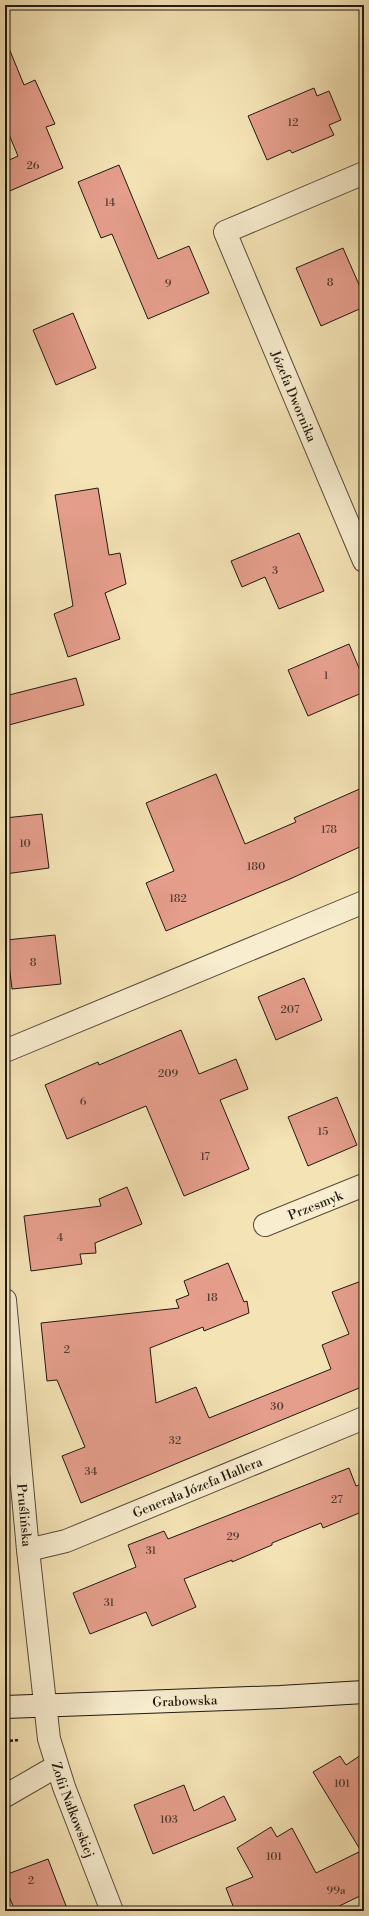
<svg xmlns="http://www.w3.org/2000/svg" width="369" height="1916" viewBox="0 0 369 1916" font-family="'Libre Bodoni',serif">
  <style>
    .building { fill: #e59e8c; stroke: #211910 }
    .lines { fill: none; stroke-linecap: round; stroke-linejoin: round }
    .street-casing { stroke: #564c39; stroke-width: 24 }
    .secondary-casing { stroke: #211910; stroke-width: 24 }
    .path { stroke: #211910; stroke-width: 2.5; stroke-dasharray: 3 2; stroke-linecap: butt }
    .street { stroke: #f8edcf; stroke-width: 22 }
    .secondary { stroke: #f8edcf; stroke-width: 22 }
    .labels { text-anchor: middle; stroke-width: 4; stroke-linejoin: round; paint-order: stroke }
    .number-label { font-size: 11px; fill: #523a2f }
    .street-label { font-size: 13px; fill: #211910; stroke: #f8edcf }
  </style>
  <rect width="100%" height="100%" fill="#f4e3b5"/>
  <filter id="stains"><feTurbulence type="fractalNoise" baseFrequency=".005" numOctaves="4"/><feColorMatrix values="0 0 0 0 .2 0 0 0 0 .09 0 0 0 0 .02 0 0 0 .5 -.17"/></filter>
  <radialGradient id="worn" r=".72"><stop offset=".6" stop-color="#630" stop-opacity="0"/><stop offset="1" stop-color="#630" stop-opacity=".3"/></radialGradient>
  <path class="building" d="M6 41 24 85 35 80 55 124 46 127 63 168 5 193V162L18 156 5 125Z
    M314 88 317 96 329 91 341 120 329 125 334 135 292 153 290 150 267 160 248 116Z
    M119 165 158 259 189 246 209 293 148 319 112 234 101 238 78 182Z
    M343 248 364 296V307L321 326 296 268Z
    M73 313 96 368 56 385 33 330Z
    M98 488 109 555 120 553 126 584 105 593 120 639 68 657 54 614 73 606 55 495Z
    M299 533 324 591 279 609 265 577 242 587 231 561Z
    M349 644 364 680V692L308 716 288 670Z
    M76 678 84 705 5 726V696Z
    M216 774 245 844 296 822 294 818 364 787V845L290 879 166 931 146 883 174 871 146 803Z
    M42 814 49 868 5 874V818Z
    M55 935 61 984 12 989 6 940Z
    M304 978 322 1020 276 1040 258 997Z
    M181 1030 199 1074 236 1059 248 1089 220 1100 249 1169 184 1196 146 1106 67 1139 45 1085 98 1062 99 1065Z
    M337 1097 357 1145 308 1166 288 1117Z
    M127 1187 142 1224 95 1243 96 1253 80 1254 82 1264 31 1271 24 1216 101 1206 99 1199Z
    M228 1263 244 1302 247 1301 249 1313 204 1331 203 1327 150 1348 156 1403 196 1387 209 1418 331 1369 322 1345 349 1334 332 1292 364 1280V1386L81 1503 62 1456 85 1447 57 1380 47 1381 41 1323 179 1308 176 1300 189 1295 184 1281Z
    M349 1468 356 1486 364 1483V1511L323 1528 321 1523 272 1543V1545L232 1562V1560L184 1579 196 1607 152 1626 146 1612 90 1634 73 1593 136 1567 128 1545 164 1531 168 1539Z
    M364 1753V1894L329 1911H235L226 1888 253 1877 237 1848 271 1827 277 1837 292 1828 316 1873 361 1851 313 1772 340 1756 346 1765Z
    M184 1785 194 1811 224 1796 236 1820 153 1854 134 1805Z
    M48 1859 68 1911H15L5 1886V1875Z"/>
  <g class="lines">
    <g class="street-casing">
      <g id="street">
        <path id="s1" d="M364 173 225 232 364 561"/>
        <path d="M5 1051 364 902"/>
        <path id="s2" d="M265 1225 364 1185"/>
        <path id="s3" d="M5 1300 28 1550 49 1739 64 1787 112 1911"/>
        <path id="s4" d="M28 1550 66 1541 364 1418"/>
        <path d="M5 1796 57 1766"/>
      </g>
    </g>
    <g class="secondary-casing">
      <g id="secondary">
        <path id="s5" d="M5 1707 280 1697 364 1692"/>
      </g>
    </g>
    <path class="path" d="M5 1741 20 1740"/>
    <use href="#street" class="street"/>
    <use href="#secondary" class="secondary"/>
  </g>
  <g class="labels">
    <g class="number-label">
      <text x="293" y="126">12</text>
      <text x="33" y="169">26</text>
      <text x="110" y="206">14</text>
      <text x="330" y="286">8</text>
      <text x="168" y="287">9</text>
      <text x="275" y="574">3</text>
      <text x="326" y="679">1</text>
      <text x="329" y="833">178</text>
      <text x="25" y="847">10</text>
      <text x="256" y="870">180</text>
      <text x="178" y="902">182</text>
      <text x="33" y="966">8</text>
      <text x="290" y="1013">207</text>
      <text x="168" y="1077">209</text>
      <text x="83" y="1105">6</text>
      <text x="323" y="1135">15</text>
      <text x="205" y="1160">17</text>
      <text x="60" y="1241">4</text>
      <text x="212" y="1301">18</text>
      <text x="67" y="1353">2</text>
      <text x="277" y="1410">30</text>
      <text x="175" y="1444">32</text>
      <text x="91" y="1475">34</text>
      <text x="337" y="1503">27</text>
      <text x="233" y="1540">29</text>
      <text x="151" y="1554">31</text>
      <text x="109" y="1606">31</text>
      <text x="342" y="1787">101</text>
      <text x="169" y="1823">103</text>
      <text x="274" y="1860">101</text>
      <text x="31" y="1884">2</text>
      <text x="336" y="1894">99a</text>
    </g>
    <g class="street-label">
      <text dy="5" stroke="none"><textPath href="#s1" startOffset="329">Józefa Dwornika</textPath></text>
      <text dy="5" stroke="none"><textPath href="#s2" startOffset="54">Przesmyk</textPath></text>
      <text dy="5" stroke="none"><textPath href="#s4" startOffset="181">Generała Józefa Hallera</textPath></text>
      <text dy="5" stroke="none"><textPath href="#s3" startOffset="216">Pruślińska</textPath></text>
      <text dy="5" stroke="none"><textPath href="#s5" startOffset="180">Grabowska</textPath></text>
      <text dy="5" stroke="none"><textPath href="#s3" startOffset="516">Zofii Nałkowskiej</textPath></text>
    </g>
  </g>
  <rect width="369" height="1916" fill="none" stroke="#f4e3b5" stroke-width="20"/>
  <rect x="6" y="6" width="357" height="1904" fill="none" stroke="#211910" stroke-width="2"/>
  <rect x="10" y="10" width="349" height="1896" fill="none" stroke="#211910"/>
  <rect width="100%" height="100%" filter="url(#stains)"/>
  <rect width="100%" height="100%" fill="url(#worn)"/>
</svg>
